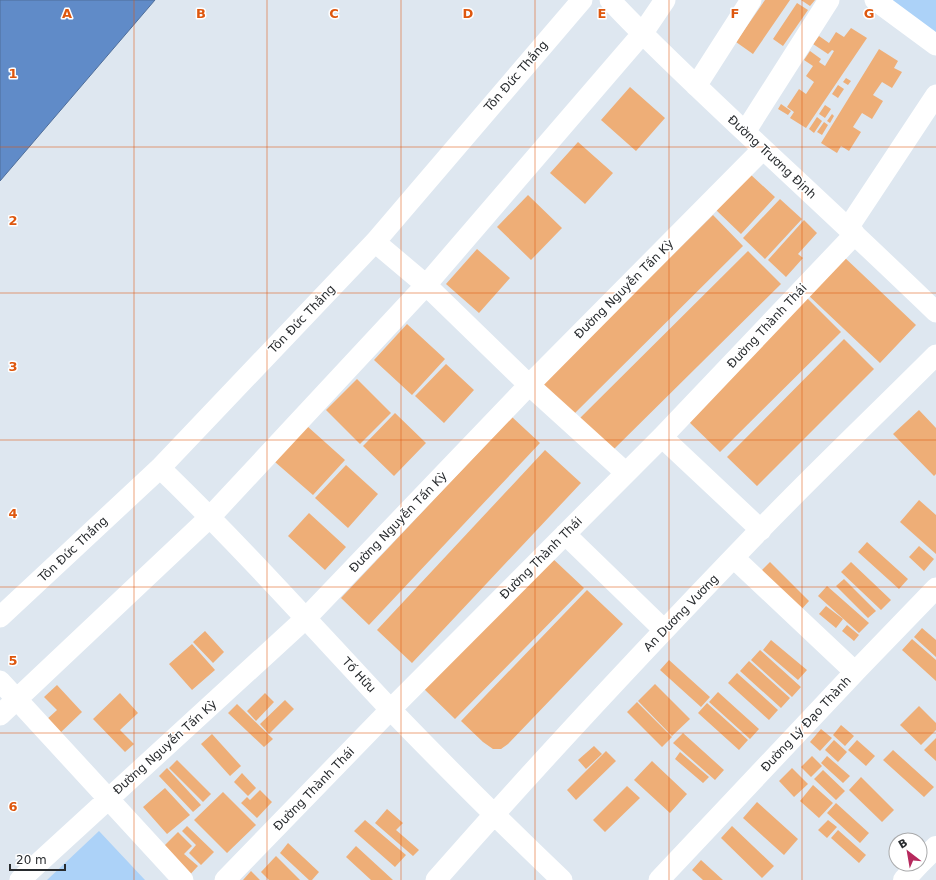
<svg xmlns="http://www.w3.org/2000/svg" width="936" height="880" viewBox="0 0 936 880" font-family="'DejaVu Sans',sans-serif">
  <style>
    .green { fill: #acd2f8 }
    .water { fill: #608bc8; stroke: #4f6e9a }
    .building { fill: #eeae77 }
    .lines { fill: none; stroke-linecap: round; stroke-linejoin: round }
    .street { stroke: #fff; stroke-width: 21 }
    .secondary { stroke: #fff; stroke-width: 22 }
    .grid { fill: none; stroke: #de570e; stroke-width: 1; stroke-opacity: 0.55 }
    .labels { text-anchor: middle; stroke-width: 3; stroke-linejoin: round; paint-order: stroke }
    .street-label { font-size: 12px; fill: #282b2e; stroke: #fff }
    .grid-label { font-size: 13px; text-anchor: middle; font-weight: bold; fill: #de570e; stroke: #fff; stroke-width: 3; stroke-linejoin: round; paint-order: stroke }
  </style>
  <rect width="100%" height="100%" fill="#dee7f0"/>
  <path class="green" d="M877 0H936V41Z
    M99 831 145 880H47Z"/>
  <path class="water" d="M0 0H155L0 181Z"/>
  <path class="building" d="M765 0H790L753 54 736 42Z
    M801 0H815L810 6Z
    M797 3 808 10 783 46 773 39Z
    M851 28 867 38 806 128 790 118 794 112 787 107 799 89 806 94 814 82 806 76 813 66 804 60 810 51 821 59 819 62 825 66 834 51 832 50 828 54 813 44 819 36 829 43 836 32 844 37Z
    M879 49 898 61 894 68 902 72 892 88 882 82 873 95 883 101 872 119 862 113 853 127 861 132 849 151 841 146 837 153 821 143Z
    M846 78 851 81 848 85 843 82Z
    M838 85 844 89 838 98 832 94Z
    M630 87 665 118 636 151 601 120Z
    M781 104 791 111 788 115 778 109Z
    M825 105 831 109 825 118 819 114Z
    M832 114 834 116 830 123 827 121Z
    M817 117 822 121 814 133 809 129Z
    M824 122 828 125 822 135 817 132Z
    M578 142 613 173 585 204 550 173Z
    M750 174 775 197 741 234 716 210Z
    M528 195 562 228 531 260 497 227Z
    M780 199 802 219 765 259 743 238Z
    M713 215 743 246 573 415 542 385Z
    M804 220 817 233 798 254 803 258 786 277 768 260Z
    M477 249 510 278 479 313 446 284Z
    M748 251 781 284 610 453 578 420Z
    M843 256 916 325 880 363 807 294Z
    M807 298 841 332 720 452 686 419Z
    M407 324 445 359 412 395 374 360Z
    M844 339 874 369 757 486 727 457Z
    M446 364 474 390 444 423 415 396Z
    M357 379 391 413 360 444 326 410Z
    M919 410 936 428V474L934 476 893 434Z
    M395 413 426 443 394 476 363 446Z
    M512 417 540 443 369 625 341 598Z
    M307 426 345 460 313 495 275 462Z
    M545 450 581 483 412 663 377 630Z
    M346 465 378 494 348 528 315 498Z
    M919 500 936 515V554L900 522Z
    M309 513 346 547 325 570 288 536Z
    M867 542 908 579 899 589 858 552Z
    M919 546 934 559 924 571 909 557Z
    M551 557 584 588 455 719 423 688Z
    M770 562 809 601 800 611 760 572Z
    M851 562 891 600 881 610 841 572Z
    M844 579 876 611 868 618 836 586Z
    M827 586 869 623 859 633 818 596Z
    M587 590 623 624 508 744 501 749H493L483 742 461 721Z
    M826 606 843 619 836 628 819 614Z
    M847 625 859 635 854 641 842 631Z
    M922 628 936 640V657L914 637Z
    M205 631 224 652 213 663 193 642Z
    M912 639 936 660V681L902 650Z
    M771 640 807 670 798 680 763 650Z
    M192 644 215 670 192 690 169 664Z
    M760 650 801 687 792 697 751 660Z
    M669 660 710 697 701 707 660 670Z
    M749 661 790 698 781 708 740 671Z
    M737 673 778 710 769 720 728 683Z
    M655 684 690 719 672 736 638 701Z
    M57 685 82 712 58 735 45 721 57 710 44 697Z
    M718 692 759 729 750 739 709 702Z
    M120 693 138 713 120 730 134 744 125 752 93 719Z
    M265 693 274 702 256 721 247 711Z
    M285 700 294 709 269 734 260 724Z
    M637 702 672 737 662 747 627 712Z
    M707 703 748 740 739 750 698 713Z
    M237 704 273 739 264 747 228 713Z
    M919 706 936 723V730L921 745 900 725Z
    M841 725 854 736 845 746 833 735Z
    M821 729 832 738 820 751 810 742Z
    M683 733 724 770 715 780 673 743Z
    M212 734 241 766 230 776 201 744Z
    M936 738V761L924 750Z
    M834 740 847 752 838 762 825 750Z
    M857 740 875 756 866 766 848 750Z
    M594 746 602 754 586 769 578 760Z
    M893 750 934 787 924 797 883 760Z
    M606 751 616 761 576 800 567 790Z
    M680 752 709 777 703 783 675 759Z
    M812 756 822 766 811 777 801 767Z
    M827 756 850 776 843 783 821 763Z
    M177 760 211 794 203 802 169 768Z
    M652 761 687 794 670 813 634 780Z
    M167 768 201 805 193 812 159 776Z
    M792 768 808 784 794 797 779 781Z
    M823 770 845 791 836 800 814 779Z
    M242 773 256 788 248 796 234 782Z
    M861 777 894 810 882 822 849 790Z
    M813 785 833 803 819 818 800 801Z
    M627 786 640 798 605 832 593 820Z
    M165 788 190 815 167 834 143 807Z
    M260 790 272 802 257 818 241 803 247 797 250 800Z
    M223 792 256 825 227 853 194 820Z
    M757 802 798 839 784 855 743 818Z
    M836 803 869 833 860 843 827 813Z
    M387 809 403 823 396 830 419 850 413 856 375 823Z
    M365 820 406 855 395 867 354 831Z
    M828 820 837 827 827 838 818 830Z
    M187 826 214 852 201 865 189 853 196 845 182 831Z
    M732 826 774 866 762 878 721 838Z
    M838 830 866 855 859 863 831 838Z
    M178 832 192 846 184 854 198 866 186 879 158 852Z
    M288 843 319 872 312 880H309L280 853Z
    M356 846 393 880H371L346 857Z
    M276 856 300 880H269L261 872Z
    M701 860 723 880H703L692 870Z
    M251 871 260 880H243Z"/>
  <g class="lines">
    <path class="street" d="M610 0C653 46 699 88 744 131 808 191 873 251 936 312
      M875 0 936 45
      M696 86 751 0
      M745 132 829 0
      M848 228 936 95
      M375 242 426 285 529 385 626 473
      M662 437 761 530
      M160 468C240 545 314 628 390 709 446 767 503 824 562 880
      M565 534 664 630
      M0 617 160 468 375 242 582 0
      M855 672 936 588
      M0 681 183 880
      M0 715 210 517 426 285 642 34 665 0
      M20 880 306 618 529 385 763 149
      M225 880 391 709 662 437 855 234
      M436 880C541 760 650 644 760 530 818 470 878 413 936 355
      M659 880 855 672 734 558"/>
    <path class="secondary" d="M920 863 936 847
      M904 880 919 864"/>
  </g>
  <path class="grid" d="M134 0V880M267 0V880M401 0V880M535 0V880M669 0V880M802 0V880M0 147H936M0 293H936M0 440H936M0 587H936M0 733H936"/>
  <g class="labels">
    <g class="street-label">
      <text transform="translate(516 76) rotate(-49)" y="4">Tôn Đức Thắng</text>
      <text transform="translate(772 157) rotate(43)" y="4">Đường Trương Định</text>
      <text transform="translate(624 289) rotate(-45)" y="4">Đường Nguyễn Tấn Kỳ</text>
      <text transform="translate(302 319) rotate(-46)" y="4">Tôn Đức Thắng</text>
      <text transform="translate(767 326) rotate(-47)" y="4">Đường Thành Thái</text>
      <text transform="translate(398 522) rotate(-46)" y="4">Đường Nguyễn Tấn Kỳ</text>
      <text transform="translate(73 549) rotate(-43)" y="4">Tôn Đức Thắng</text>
      <text transform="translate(541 558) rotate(-45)" y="4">Đường Thành Thái</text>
      <text transform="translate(681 613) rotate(-46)" y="4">An Dương Vương</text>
      <text transform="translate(359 675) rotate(47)" y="4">Tố Hữu</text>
      <text transform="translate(806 724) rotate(-47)" y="4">Đường Lý Đạo Thành</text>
      <text transform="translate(165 747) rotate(-42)" y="4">Đường Nguyễn Tấn Kỳ</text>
      <text transform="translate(314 789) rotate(-46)" y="4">Đường Thành Thái</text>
    </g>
  </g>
  <g class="grid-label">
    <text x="67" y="18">A</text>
    <text x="201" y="18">B</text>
    <text x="334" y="18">C</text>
    <text x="468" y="18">D</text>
    <text x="602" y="18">E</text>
    <text x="735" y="18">F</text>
    <text x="869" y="18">G</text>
    <text x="13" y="78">1</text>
    <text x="13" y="225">2</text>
    <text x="13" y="371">3</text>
    <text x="13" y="518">4</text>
    <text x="13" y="665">5</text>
    <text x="13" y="811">6</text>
  </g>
  <g transform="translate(908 852) rotate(329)"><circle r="19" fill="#ffffff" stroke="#a9aaab"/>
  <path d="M0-3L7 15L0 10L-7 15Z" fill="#b6295d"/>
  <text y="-6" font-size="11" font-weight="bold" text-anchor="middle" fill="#282b2e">B</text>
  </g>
  <path d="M10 864v6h55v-6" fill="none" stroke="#282b2e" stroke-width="2"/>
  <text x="16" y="864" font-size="12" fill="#282b2e" stroke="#ffffff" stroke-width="3" paint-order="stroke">20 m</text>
</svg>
